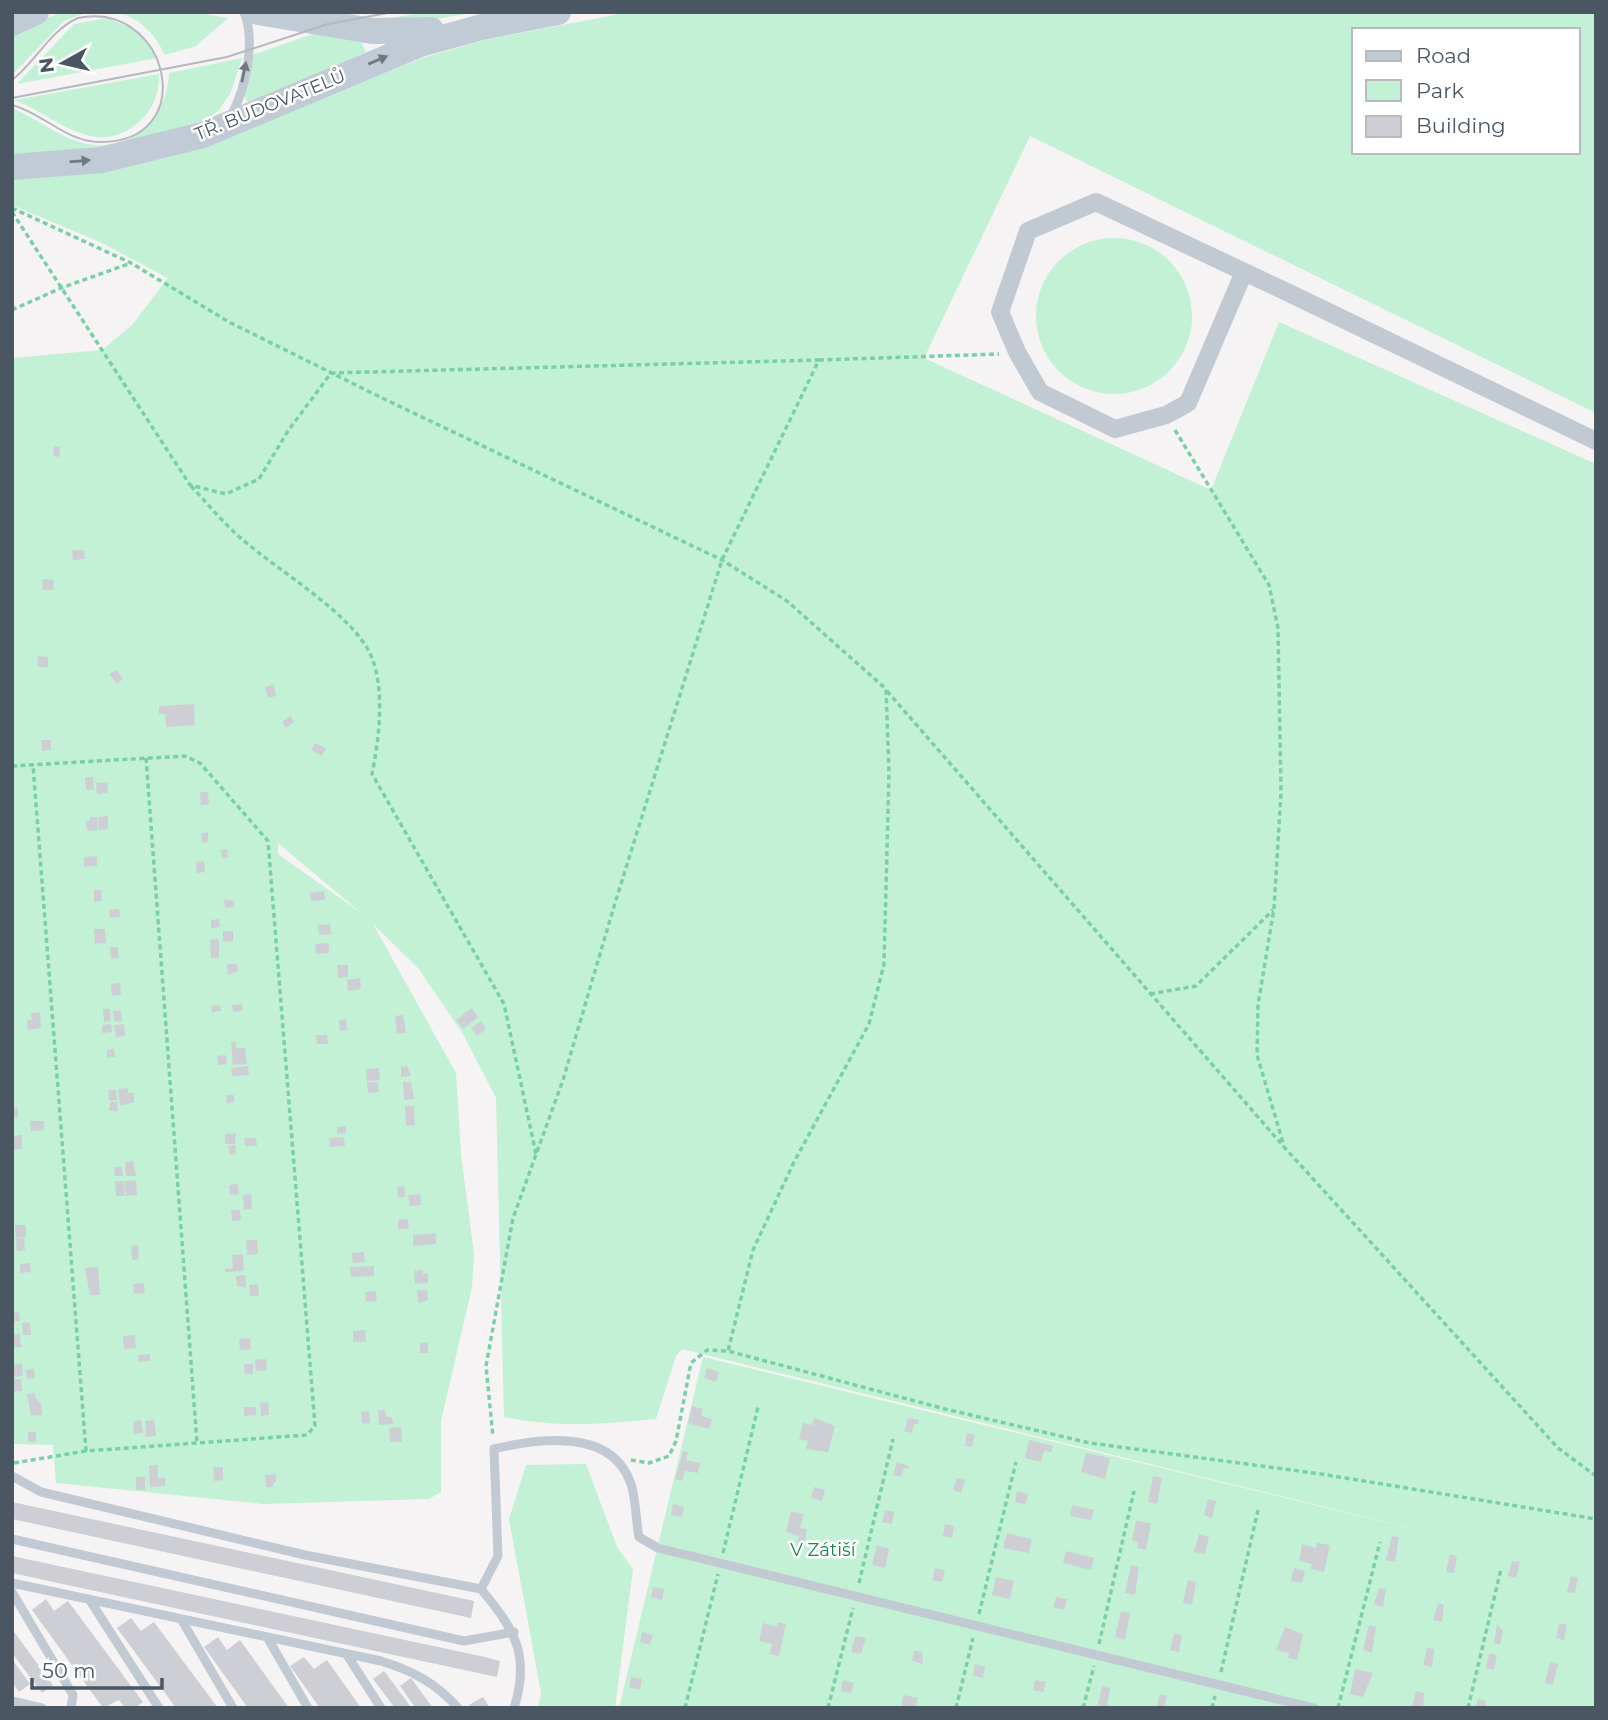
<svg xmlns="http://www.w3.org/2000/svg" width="1608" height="1720" viewBox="0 0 1608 1720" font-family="Montserrat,sans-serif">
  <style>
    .green { fill: #c3f1d5; fill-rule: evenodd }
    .building { fill: #cdcfd5 }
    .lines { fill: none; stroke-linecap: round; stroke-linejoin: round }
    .path { stroke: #7ad0a6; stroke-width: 3.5; stroke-dasharray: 5 3.5; stroke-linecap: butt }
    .lane { stroke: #c1cad2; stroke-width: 9 }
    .street { stroke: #c1cad2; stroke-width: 18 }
    .secondary { stroke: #c1cbd6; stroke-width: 26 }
    .tram { stroke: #b5b8bd; stroke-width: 2 }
    .oneway { fill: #6e7984 }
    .oneway2 { fill: #6e7983 }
    .labels { text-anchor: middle; stroke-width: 5; stroke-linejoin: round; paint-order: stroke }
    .street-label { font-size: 18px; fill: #4a5661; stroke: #fff }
    .park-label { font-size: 18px; fill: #17864f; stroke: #fff }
  </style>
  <rect width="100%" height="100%" fill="#f5f3f3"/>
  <path class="green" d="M63 12H88L64 21 12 75V31Z
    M117 12H194L228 18 196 46 165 55C154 33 141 19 117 12Z
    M425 12H477L437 19 375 21Z
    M630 12H1596V413L1030 136 924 358 1211 490 1279 322 1596 464V1708H619L703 1357 1475 1544 682 1349 676 1356 656 1419C602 1424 558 1428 504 1417L496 1098 463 1034 418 968 373 924 456 1073 461 1154 474 1254 472 1287 441 1421V1492L429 1499 263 1504 56 1483 53 1445 12 1444V358L102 350 132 325 168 278 100 242 12 205V176L267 120 422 58 485 40ZM1354 30H1578V152H1354ZM278 843 361 913 278 854Z
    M107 18 139 31 157 58 17 84 74 24Z
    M313 34 361 42 366 52 252 103 247 101 244 95 252 55Z
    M242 58 231 92 219 110 202 124 135 143 12 157V108C33 117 50 130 71 139 121 160 167 125 169 73Z
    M159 74C159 94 154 108 139 122 95 160 57 117 15 100Z
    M1036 316a78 78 0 1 1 156 0a78 78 0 1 1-156 0Z
    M586 1464 617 1547 633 1569 615 1708H538L541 1693 509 1519 526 1465Z"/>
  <path class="building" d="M54 446 60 447 59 457 53 456Z
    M72 550H84L85 559 73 560Z
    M43 579 54 580 53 590H42Z
    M38 656 48 657V667H37Z
    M116 670 123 679 117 684 109 674Z
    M274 684 276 696 268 698 265 687Z
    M194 704 195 725 166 727 165 714H159V706Z
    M290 716 294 722 286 728 282 722Z
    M41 740H51V750L42 751Z
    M315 743 326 748 322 756 311 750Z
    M85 777H93L94 790H86Z
    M107 782 108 793 97 794 96 783Z
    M200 792H208L209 805H201Z
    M108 816V829L99 830 98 817Z
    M90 817H97L98 830 87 831 86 821H90Z
    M208 832V842L202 843 201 833Z
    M227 849 228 858H222L221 850Z
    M97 856V866L84 867V857Z
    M204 861 205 872 197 873 196 862Z
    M94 890H101L102 901 94 902Z
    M324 891 325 900 311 901 310 893Z
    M224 899 234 901V907L225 908Z
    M119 909 120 917 110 918 109 910Z
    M219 919 220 927 211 928V920Z
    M330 924 331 934 319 935 318 925Z
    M94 929H105L106 943 95 944Z
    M223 931H233V941L223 942Z
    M219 939V958H211L210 940Z
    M329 943V953L316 954 315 944Z
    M110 947H118L119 958 111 959Z
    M227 964H237L238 971 228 975Z
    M337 965H348V977L338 978Z
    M360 978 361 989 348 991 347 980Z
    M120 983 121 995 112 996 111 984Z
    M242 1004 243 1011 233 1012 232 1005Z
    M220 1005 221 1011 212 1012 211 1006Z
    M472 1008 478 1017 463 1029 456 1020Z
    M103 1009H110L111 1021 104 1022Z
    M121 1010 122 1021 114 1022 113 1011Z
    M40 1012 41 1028 28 1030 27 1020H32L31 1013Z
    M403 1015 406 1033 397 1034 395 1016Z
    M346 1019 347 1030 340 1031 339 1020Z
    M481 1021 486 1029 477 1036 471 1028Z
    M111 1024 112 1032 102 1033V1025Z
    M124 1024 125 1036 116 1037 114 1025Z
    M316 1035H327L328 1044H317Z
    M231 1042H236V1048H245L247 1064 233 1065Z
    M114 1049 115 1057 107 1058V1050Z
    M226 1055 227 1064 218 1065 217 1056Z
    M248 1066 249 1075 232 1076 231 1068Z
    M407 1066 411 1076 401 1077V1067Z
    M379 1068 380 1080 367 1081 366 1069Z
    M367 1082H378L379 1092 368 1093Z
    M403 1082H411L414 1099 404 1100Z
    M128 1088V1093H134V1102L120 1106 118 1089Z
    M108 1090H116L117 1100 109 1101Z
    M226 1095H234V1102L227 1103Z
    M110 1102H117L118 1111H109Z
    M405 1106H414L415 1125 406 1126Z
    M18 1108V1117H12V1109Z
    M30 1121H44V1130L31 1131Z
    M346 1126V1133L337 1134V1127Z
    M236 1133 235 1144H225V1134Z
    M22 1135V1149L12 1150V1136Z
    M344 1137 345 1146 330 1147 329 1138Z
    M244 1138H256L257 1146H245Z
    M235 1145 236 1154 230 1155 228 1146Z
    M133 1161 136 1176H126L125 1162Z
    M114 1167H122L123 1176H115Z
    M136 1180 137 1195 126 1196 125 1181Z
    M115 1181H124L125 1196H116Z
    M238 1184 239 1194 230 1195 229 1185Z
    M404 1186 405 1197H398L397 1187Z
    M251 1194 252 1209 244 1210 243 1195Z
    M420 1194 421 1205 410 1206 408 1195Z
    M231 1210H240L241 1220 232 1221Z
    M408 1219 409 1229H398V1220Z
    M15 1225H26V1237L16 1238Z
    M436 1233V1244L413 1246V1235Z
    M24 1238 25 1250 17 1251 16 1239Z
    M246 1240H257L258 1254 247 1255Z
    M138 1245 139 1259 132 1260 131 1246Z
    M364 1252 365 1262 353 1263 352 1253Z
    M243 1254 244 1271 225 1272V1269L233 1268 232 1255Z
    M30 1263 31 1272 20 1273V1264Z
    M374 1266V1276L351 1277 350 1267Z
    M98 1267 100 1295H90L85 1268Z
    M423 1270V1274L428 1273V1283L415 1284 414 1271Z
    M245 1275 246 1288 237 1286 236 1276Z
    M144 1283 145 1293 134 1294 133 1284Z
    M258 1284 259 1296H250L249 1285Z
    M417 1290H427L428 1300 418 1303Z
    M376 1291 377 1301 366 1302 365 1292Z
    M19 1312 20 1321H12V1313Z
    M30 1322 31 1335H23L22 1323Z
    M365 1330 366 1342H353V1331Z
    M20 1334 21 1347 12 1348V1335Z
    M135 1335 136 1348 124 1349 123 1336Z
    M250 1338 251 1349 240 1350 239 1339Z
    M428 1342V1353H420V1343Z
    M150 1354V1361L139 1362 138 1355Z
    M266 1359 267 1370 256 1371 255 1360Z
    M22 1364 23 1376 12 1377V1365Z
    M244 1364H253V1374H245Z
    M707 1368 719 1372 716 1382 704 1378Z
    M34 1369 35 1378 27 1379 26 1370Z
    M12 1379H21L22 1391 12 1392Z
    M34 1393 38 1402H41L42 1415 31 1416 27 1394Z
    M268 1402 269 1415 261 1416 260 1403Z
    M692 1406 703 1409 701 1416 712 1419 709 1429 688 1423Z
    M244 1407H256V1415L244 1416Z
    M378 1410H385L386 1417H392L393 1424 379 1425Z
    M369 1411 370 1423 362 1424 361 1412Z
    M814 1418 835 1426 828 1452 806 1449 808 1441 799 1439 803 1423 812 1425Z
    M908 1418 919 1420 918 1424H914L912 1433 904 1431Z
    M141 1420 143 1433 133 1434 134 1421Z
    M154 1420 156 1436 146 1437 145 1421Z
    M401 1427 402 1442H390L389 1428Z
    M28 1432H36V1442H28Z
    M967 1433 975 1435 972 1447 965 1446Z
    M1029 1440 1053 1446 1051 1452 1044 1451 1041 1462 1025 1458Z
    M683 1451 688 1452 686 1460 700 1463 698 1473 685 1471 682 1481 675 1479Z
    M1086 1453 1110 1458 1105 1479 1081 1472Z
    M897 1462 909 1466 908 1469 904 1468 901 1477 893 1475Z
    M149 1465H158V1478H165V1486L150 1487Z
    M213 1467H223V1480L214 1481Z
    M276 1474V1482L273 1483V1487H266L265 1475Z
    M1153 1476 1162 1478 1157 1504 1148 1502Z
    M136 1477H145V1490H136Z
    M957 1478 965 1480 961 1493 953 1490Z
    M814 1487 825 1490 822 1501 811 1498Z
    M1017 1491 1028 1494 1026 1504 1015 1502Z
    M1208 1499 1216 1501 1212 1518 1204 1515Z
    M12 1502 474 1601 471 1618 12 1519Z
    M673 1504 684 1507 682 1517 671 1515Z
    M1072 1505 1094 1510 1091 1520 1070 1516Z
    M885 1510 894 1512 892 1524 882 1522Z
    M791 1511 804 1514 800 1528 807 1529 804 1545 797 1543 799 1536 786 1532Z
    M1136 1521 1151 1523 1146 1550 1137 1548 1138 1542 1132 1540Z
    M945 1524 954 1526 952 1538 943 1536Z
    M1007 1533 1032 1539 1029 1553 1003 1548Z
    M1199 1534 1209 1537 1205 1554 1194 1552Z
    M1392 1536 1399 1537 1395 1562 1386 1560Z
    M1317 1543 1330 1545 1324 1572 1311 1569 1312 1564 1299 1561 1302 1544 1316 1548Z
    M877 1545 889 1549 885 1568 872 1565Z
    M1066 1551 1094 1558 1091 1570 1063 1563Z
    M1450 1554 1457 1556 1454 1573 1446 1572Z
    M12 1556 485 1657 500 1661 497 1677 137 1600 12 1573Z
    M1512 1561 1520 1562 1516 1578 1508 1576Z
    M1131 1565 1139 1567 1135 1595 1125 1593Z
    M935 1568 945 1570 942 1582 932 1580Z
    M1294 1568 1305 1571 1302 1583 1291 1581Z
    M1571 1576 1578 1578 1575 1593 1567 1592Z
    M996 1577 1014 1581 1010 1599 992 1595Z
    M1188 1580 1196 1582 1192 1605 1183 1603Z
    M653 1587 664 1589 662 1600 651 1597Z
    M1379 1588 1386 1589 1383 1607 1374 1604Z
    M1056 1597 1067 1599 1064 1610 1053 1607Z
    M46 1599 54 1611 68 1601 143 1702 135 1708H125L119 1700 103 1708 32 1610Z
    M1438 1603 1444 1605 1442 1622 1433 1620Z
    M1121 1611 1130 1613 1125 1640 1115 1637Z
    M131 1618 141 1631 154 1622 218 1708H176L117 1628Z
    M778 1622 786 1624 779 1656 770 1654 772 1644 759 1641 763 1623 777 1627Z
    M1559 1623 1567 1625 1564 1640 1556 1638Z
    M1497 1624 1503 1631 1500 1645 1494 1643Z
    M1369 1625 1376 1627 1372 1653 1363 1650Z
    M1285 1627 1303 1634 1297 1660 1288 1658 1289 1653 1276 1650Z
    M12 1629 53 1685 42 1693 12 1653Z
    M642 1632 653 1635 650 1645 640 1642Z
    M1174 1633 1182 1635 1179 1652 1170 1650Z
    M855 1636 866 1638 861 1654 851 1652Z
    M218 1637 227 1650 240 1640 289 1708H248L204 1647Z
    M1427 1648 1434 1649 1432 1667 1423 1665Z
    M914 1650 922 1652 923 1664 912 1661Z
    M1489 1653 1497 1655 1494 1670 1486 1668Z
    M304 1657 314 1669 327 1660 361 1708H320L290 1666Z
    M12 1659 30 1684 19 1692 12 1682Z
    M1550 1662 1558 1664 1553 1685 1545 1683Z
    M975 1664 985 1667 983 1678 973 1675Z
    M1355 1669 1373 1673 1363 1697 1350 1694Z
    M384 1671 405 1699 411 1708H395L373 1679Z
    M631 1677 642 1679 640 1690 629 1687Z
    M411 1678 419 1689 433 1708H416L412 1703 400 1686Z
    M843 1680 854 1683 851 1693 841 1691Z
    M1035 1680 1046 1682 1043 1692 1033 1690Z
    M1102 1686 1110 1688 1107 1707 1098 1705Z
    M1416 1691 1424 1693 1423 1708H1412Z
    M1160 1694 1167 1696 1164 1708H1156Z
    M904 1695 918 1698 915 1708 901 1705Z
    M483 1697 490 1708H471L469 1705Z
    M1478 1699 1486 1701 1485 1708H1476Z"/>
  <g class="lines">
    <path class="path" d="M12 208 131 263 229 322 380 397 722 560 787 601 886 689 889 773 884 964 869 1024 794 1162 753 1250 728 1351
      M12 212 190 485 226 494 259 479 288 431 331 373 819 360 722 560 615 903 563 1080 513 1218 486 1366 493 1437
      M12 310 61 288 131 263
      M819 360 999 354
      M1175 430 1269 585 1278 628 1281 793 1274 908 1258 1005 1257 1055 1284 1146
      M191 486C208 504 224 524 243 540 277 570 356 616 372 658 385 691 379 740 372 774L504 1004 536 1154
      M887 691 1285 1148 1558 1448 1596 1476
      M146 758 197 1443
      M12 766 185 756 200 763 268 841 315 1426 307 1435 86 1451 33 765
      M1150 994 1196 986 1273 910
      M631 1460 649 1463 669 1456 676 1441 691 1363 707 1350 728 1351 945 1409 1090 1443 1321 1474 1596 1519
      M14 1463 86 1451
      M723 1553 758 1407
      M859 1583 893 1439
      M979 1614 1016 1462
      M1099 1644 1134 1491
      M1221 1672 1258 1510
      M685 1708 718 1574
      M828 1708 853 1608
      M956 1708 973 1638
      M1083 1708 1094 1666
      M1212 1708 1215 1696
      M1338 1708 1380 1542
      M1468 1708 1501 1569
      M1595 1708 1596 1705"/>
    <path class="lane" d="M231 116C246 88 256 41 244 12
      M12 1476 41 1492 305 1555 481 1589 498 1556 494 1449C540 1438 612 1428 631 1484 636 1500 636 1521 639 1537L658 1548 1314 1708
      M12 1539 464 1641 514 1632
      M12 1583 381 1661C413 1671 436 1683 458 1708
      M481 1589C514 1629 531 1655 514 1708
      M12 1592 73 1695 71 1708
      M89 1599 159 1708
      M181 1619 233 1708
      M267 1637 308 1708
      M347 1655 381 1708
      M12 1701 42 1708"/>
    <path class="street" d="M1244 272 1188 403 1166 415 1115 429 1040 392 1017 352 1000 312 1028 231 1096 202 1291 294 1596 441"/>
    <path class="secondary" d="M258 12 372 31 431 30
      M12 23 36 12
      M12 167 101 160 203 135 420 44 482 27 558 12"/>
    <path class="tram" d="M12 80C35 63 50 30 78 18 170 0 201 143 100 142 66 142 43 113 12 105
      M12 98 227 57 328 24 393 12"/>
  </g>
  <defs><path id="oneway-solid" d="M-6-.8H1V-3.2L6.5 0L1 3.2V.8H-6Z" transform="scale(1.75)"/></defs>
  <g class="oneway">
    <use href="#oneway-solid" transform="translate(378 60) rotate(-23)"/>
    <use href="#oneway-solid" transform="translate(80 161) rotate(-5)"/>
  </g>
  <use class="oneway2" href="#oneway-solid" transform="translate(244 72) rotate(-78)"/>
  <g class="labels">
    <g class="street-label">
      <text transform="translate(270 105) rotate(-22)" y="6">TŘ. BUDOVATELŮ</text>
    </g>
    <g class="park-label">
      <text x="823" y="1556">V Zátiší</text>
    </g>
  </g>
  <rect width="1608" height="1720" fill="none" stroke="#4a5661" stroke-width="28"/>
  <rect x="1352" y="28" width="228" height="126" fill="#ffffff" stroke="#b7bbc0" stroke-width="2"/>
  <rect x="1366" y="51" width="35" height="10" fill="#c1cbd6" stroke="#b7bbc0" stroke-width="2"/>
  <text x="1416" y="63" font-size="21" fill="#4a5661">Road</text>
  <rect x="1366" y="80" width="35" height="21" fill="#c3f1d5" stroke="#b7bbc0" stroke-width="2"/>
  <text x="1416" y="98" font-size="21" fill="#4a5661">Park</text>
  <rect x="1366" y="116" width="35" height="21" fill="#cdcfd5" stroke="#b7bbc0" stroke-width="2"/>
  <text x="1416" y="133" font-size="21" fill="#4a5661">Building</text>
  <g transform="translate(63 63) rotate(262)" stroke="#ffffff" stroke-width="5" paint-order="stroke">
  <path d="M0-5L12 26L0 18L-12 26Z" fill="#4a5661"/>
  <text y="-10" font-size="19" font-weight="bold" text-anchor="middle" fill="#4a5661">N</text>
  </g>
  <path d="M32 1678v10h130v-10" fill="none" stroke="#4a5661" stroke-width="3.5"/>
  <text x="42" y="1678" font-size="21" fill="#4a5661" stroke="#ffffff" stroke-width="5" paint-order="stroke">50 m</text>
</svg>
